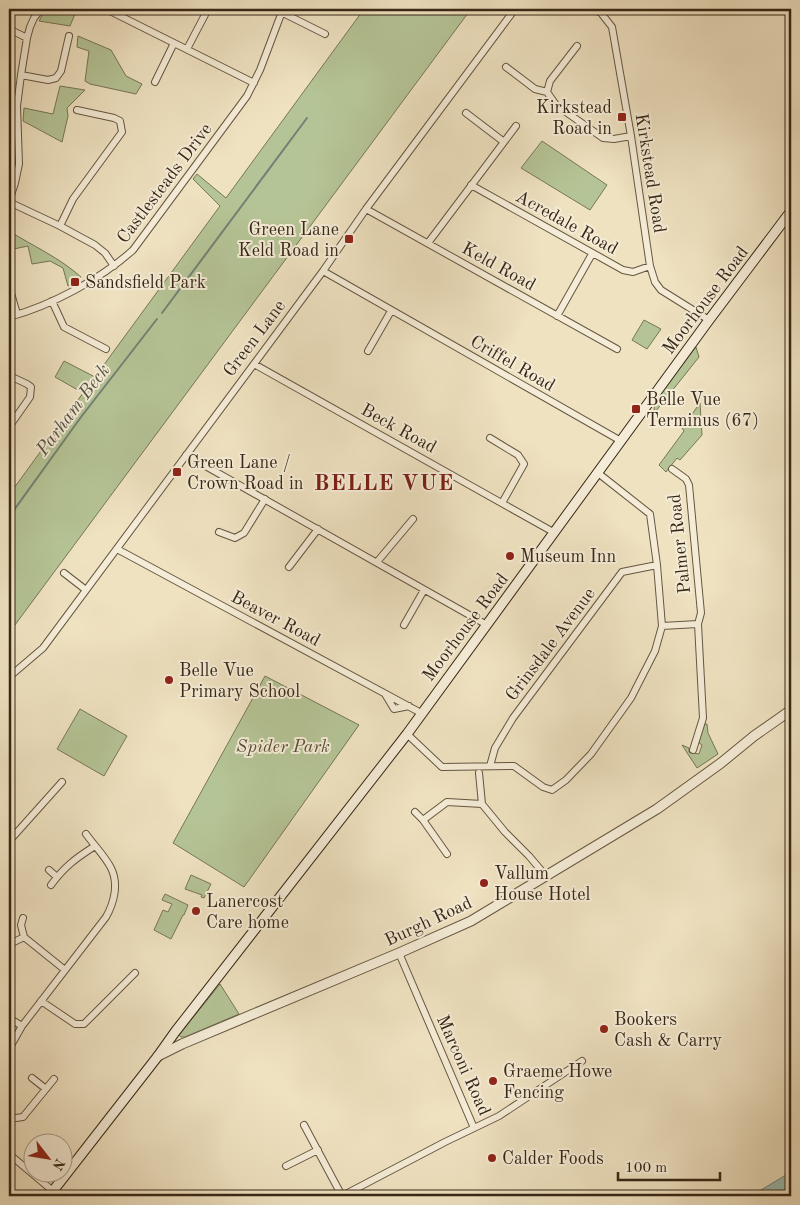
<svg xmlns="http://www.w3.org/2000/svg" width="800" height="1205" viewBox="0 0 800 1205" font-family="'Old Standard TT',serif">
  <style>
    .green { fill: #b5c496; stroke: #767656 }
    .water { fill: #9abdb4; stroke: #728175 }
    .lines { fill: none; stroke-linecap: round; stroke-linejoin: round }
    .stream { stroke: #728175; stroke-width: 2 }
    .minor-casing { stroke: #655641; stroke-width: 8 }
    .tertiary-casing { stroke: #655641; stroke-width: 11 }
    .secondary-casing { stroke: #372716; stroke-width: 11 }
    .minor { stroke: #f5ecd7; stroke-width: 6 }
    .tertiary { stroke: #f5ecd7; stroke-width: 9 }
    .secondary { stroke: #f5ecd7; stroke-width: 9 }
    .poi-dot { fill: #8f2418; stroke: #f5ecd7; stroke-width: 2 }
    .labels { text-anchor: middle; stroke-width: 4; stroke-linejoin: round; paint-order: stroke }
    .poi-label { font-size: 18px; fill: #372716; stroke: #f5ecd7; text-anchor: start }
    .street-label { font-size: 18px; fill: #372716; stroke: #f5ecd7 }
    .park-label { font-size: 18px; font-style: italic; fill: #564e36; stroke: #f5ecd7 }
    .water-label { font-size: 19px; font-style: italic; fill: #555445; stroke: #f5ecd7 }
    .district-label { font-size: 22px; font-weight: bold; letter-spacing: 1px; fill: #7a1f14; stroke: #f5ecd7 }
  </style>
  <rect width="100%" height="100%" fill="#efe2c1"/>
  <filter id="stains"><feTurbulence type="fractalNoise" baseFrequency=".004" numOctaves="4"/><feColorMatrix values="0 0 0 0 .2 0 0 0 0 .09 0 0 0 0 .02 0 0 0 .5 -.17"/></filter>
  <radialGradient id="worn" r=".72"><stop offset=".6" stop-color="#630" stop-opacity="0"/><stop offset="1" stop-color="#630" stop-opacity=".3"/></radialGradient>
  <path class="green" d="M49 9H77L70 26 39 21 43 14Z
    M364 9H471L9 633V495L83 393 55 377 64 361 95 377 220 206 193 179 197 174 226 198Z
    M78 36 111 50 126 76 142 84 136 94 90 84 85 81 89 51 77 47Z
    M60 86 85 90 67 108 68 116 62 142 23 121 24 108 53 114Z
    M542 141 607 185 590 210 521 168Z
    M9 231C33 246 60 258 81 277L68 286 63 268 50 261 32 264 28 246 9 250Z
    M644 320 661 329 647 349 632 340Z
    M696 347 699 357 656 411 654 410 655 400Z
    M700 403 702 435 680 460 677 458 666 472 659 465 684 431 682 428Z
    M265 676 359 725 244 887 173 843Z
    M80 709 127 736 104 776 57 749Z
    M704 724H707L708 733 718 754 697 768 682 745 689 748V752L699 754 702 745 699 743V740Z
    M191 875 211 884 204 898 201 897 202 895 185 889Z
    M165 894 188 905 184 915H183L171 939 154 930 163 910 168 912 172 904 162 900Z
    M220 984 239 1014 185 1037H181L179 1035Z"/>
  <path class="water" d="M791 1172V1196H751Z"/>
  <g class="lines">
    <path class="stream" d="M162 313 307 118
      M9 517 81 417 157 319"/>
    <g class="minor-casing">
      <path id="minor" d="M106 9 254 83
        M594 9 601 13 612 27 631 136 650 266 655 282 661 290 709 320
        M281 12 325 34
        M9 29 27 38
        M577 46 550 81 547 92 556 105 603 138 614 139 631 136
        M187 49 208 9
        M506 67 535 89 547 92
        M21 75 48 80 56 78 61 71 69 36
        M155 82 174 43
        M466 113 504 142
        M9 119 17 118
        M471 185 623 270 633 272 650 266
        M9 201 15 183 19 164 17 106 21 75 27 38 30 27 34 18 41 9
        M9 202 60 226 95 245 105 253 114 266
        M366 209 617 349
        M60 226 73 199 122 132 120 121 114 118 77 110
        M428 243 516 126
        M323 271 621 441
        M9 286 17 314
        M52 301 64 327 106 349
        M557 316 592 254
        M9 317C50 306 101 279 133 250L247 96 260 70 283 9
        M368 351 391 311
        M254 364 555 533
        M9 427 30 397 31 387 27 384 10 376
        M490 438 518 455 524 464 502 503
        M186 455 487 625
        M219 532 235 538 244 533 265 499
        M117 549 421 713
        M377 562 413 519
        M289 567 318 529
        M64 573 86 590
        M404 625 424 590
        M662 626 698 624 701 613 689 485 686 479 672 469
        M9 677 43 648 254 364 323 271 366 209 515 9
        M385 694 394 709 409 706
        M407 734 442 767 514 766 543 787 552 790 566 780 591 754 631 698 655 651 662 626 657 565 650 514 598 473
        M693 750 703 718 698 624
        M490 766 495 748 513 718 622 572 657 565
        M479 773 482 804
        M415 812 423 820
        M9 840 11 839 62 782
        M447 854 423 820 447 802 482 804 505 832 529 856 546 876
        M49 870 57 877
        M51 885C64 867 76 858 95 846
        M23 918 21 925 24 937 65 970
        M12 943 24 937
        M399 953 474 1128
        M41 1001 75 1024H84L135 973
        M9 1018 22 1026
        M9 1049 22 1026 106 917C114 903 119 884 111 868 105 856 93 844 86 834
        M32 1078 46 1089
        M9 1119 23 1117 54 1079
        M304 1125 342 1196
        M9 1154 53 1191
        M286 1166 318 1150
        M342 1196 445 1142 499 1116 582 1061"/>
    </g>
    <g class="tertiary-casing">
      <path id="tertiary" d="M158 1056 182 1044 399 953 471 921 657 809 721 763 754 736 791 710"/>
    </g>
    <g class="secondary-casing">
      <path id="secondary" d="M49 1196 158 1056 175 1032 407 734 709 320 791 211"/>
    </g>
    <use href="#minor" class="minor"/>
    <use href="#tertiary" class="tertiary"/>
    <use href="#secondary" class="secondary"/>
  </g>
  <g class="poi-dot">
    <rect x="617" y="112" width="10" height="10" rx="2.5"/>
    <rect x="344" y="234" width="10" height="10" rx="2.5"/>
    <rect x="70" y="277" width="10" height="10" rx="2.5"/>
    <rect x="631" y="404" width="10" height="10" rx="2.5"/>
    <rect x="172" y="467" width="10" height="10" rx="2.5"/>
    <circle cx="510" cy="556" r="5"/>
    <circle cx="169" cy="680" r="5"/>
    <circle cx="484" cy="883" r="5"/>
    <circle cx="196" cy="911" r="5"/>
    <circle cx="604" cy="1029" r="5"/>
    <circle cx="493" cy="1081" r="5"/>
    <circle cx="492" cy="1158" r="5"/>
  </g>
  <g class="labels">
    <g class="poi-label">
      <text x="612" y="113" text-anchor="end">Kirkstead<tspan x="612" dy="21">Road in</tspan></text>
      <text x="339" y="235" text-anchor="end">Green Lane<tspan x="339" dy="21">Keld Road in</tspan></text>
      <text x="85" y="288">Sandsfield Park</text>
      <text x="646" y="405">Belle Vue<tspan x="646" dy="21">Terminus (67)</tspan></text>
      <text x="187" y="468">Green Lane /<tspan x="187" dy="21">Crown Road in</tspan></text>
      <text x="520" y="562">Museum Inn</text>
      <text x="179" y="676">Belle Vue<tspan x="179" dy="21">Primary School</tspan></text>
      <text x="494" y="879">Vallum<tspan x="494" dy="21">House Hotel</tspan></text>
      <text x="206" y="907">Lanercost<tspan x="206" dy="21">Care home</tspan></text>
      <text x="614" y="1025">Bookers<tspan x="614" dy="21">Cash &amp; Carry</tspan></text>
      <text x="503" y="1077">Graeme Howe<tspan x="503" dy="21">Fencing</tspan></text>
      <text x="502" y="1164">Calder Foods</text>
    </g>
    <g class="street-label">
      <text transform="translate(651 173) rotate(81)" y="6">Kirkstead Road</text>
      <text transform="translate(164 183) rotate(-53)" y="6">Castlesteads Drive</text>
      <text transform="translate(567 222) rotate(29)" y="6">Acredale Road</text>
      <text transform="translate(499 266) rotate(29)" y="6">Keld Road</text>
      <text transform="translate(705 300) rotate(-53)" y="6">Moorhouse Road</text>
      <text transform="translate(254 338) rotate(-53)" y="6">Green Lane</text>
      <text transform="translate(513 363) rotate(30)" y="6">Criffel Road</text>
      <text transform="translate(399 428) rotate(29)" y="6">Beck Road</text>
      <text transform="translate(679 544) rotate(-96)" y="6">Palmer Road</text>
      <text transform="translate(276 618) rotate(28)" y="6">Beaver Road</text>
      <text transform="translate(465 627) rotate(-53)" y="6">Moorhouse Road</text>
      <text transform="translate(550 644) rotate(-53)" y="6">Grinsdale Avenue</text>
      <text transform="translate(428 921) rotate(-25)" y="6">Burgh Road</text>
      <text transform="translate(464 1065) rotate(66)" y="6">Marconi Road</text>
    </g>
    <g class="park-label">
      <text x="283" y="752">Spider Park</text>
    </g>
    <g class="water-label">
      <text transform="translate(72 409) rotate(-53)" y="7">Parham Beck</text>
    </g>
    <g class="district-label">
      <text x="384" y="490">BELLE VUE</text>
    </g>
  </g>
  <rect width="800" height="1205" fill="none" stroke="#efe2c1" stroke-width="30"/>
  <rect x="10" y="10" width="780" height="1185" fill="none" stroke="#372716" stroke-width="2.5"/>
  <rect x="15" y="15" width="770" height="1175" fill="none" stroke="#372716"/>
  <g transform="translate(48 1158) rotate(121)"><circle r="24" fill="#f5ecd7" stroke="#a99d8a"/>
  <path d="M0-4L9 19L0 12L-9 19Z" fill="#8f2418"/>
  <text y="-8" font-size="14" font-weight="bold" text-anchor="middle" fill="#372716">N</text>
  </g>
  <path d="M618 1172v8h102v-8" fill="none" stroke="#372716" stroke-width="2.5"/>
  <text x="625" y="1172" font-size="15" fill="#372716" stroke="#f5ecd7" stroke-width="4" paint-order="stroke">100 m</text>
  <rect width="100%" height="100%" filter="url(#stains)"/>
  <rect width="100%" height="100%" fill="url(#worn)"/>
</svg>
